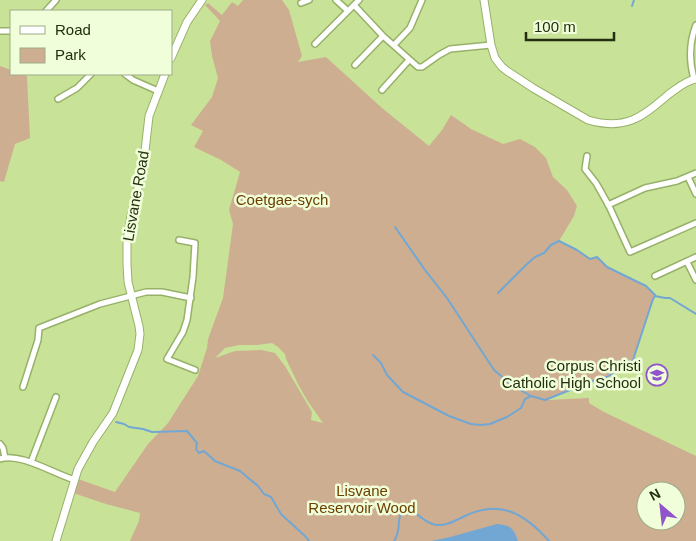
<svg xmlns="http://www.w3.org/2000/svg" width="696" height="541" viewBox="0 0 696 541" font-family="Helvetica,sans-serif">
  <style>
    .green { fill: #ceae91; fill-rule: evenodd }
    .water { fill: #72a7d3 }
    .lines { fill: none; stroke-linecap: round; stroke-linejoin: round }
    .stream { stroke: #72a7d3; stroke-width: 2 }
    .street-casing { stroke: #98b169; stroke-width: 8 }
    .secondary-casing { stroke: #98b169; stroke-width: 9 }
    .street { stroke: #fff; stroke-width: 5 }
    .secondary { stroke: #fff; stroke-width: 7 }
    .labels { text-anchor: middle; stroke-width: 5; stroke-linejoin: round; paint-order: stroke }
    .street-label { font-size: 15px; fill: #242e10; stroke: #f0fed9 }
    .park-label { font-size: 15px; fill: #6c3e00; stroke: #f0fed9 }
    .poi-label { font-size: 15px; fill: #242e10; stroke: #f0fed9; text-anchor: end }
  </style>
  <rect width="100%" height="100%" fill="#c8e398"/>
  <path class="green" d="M243 0H282L289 10 302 56 298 62 326 57 382 108 429 146 442 130 451 115 471 129 503 144 520 139 535 147 546 158 553 177 567 190 577 206 574 216 559 241 577 250 590 259 597 257C600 260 603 263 606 266 621 278 644 280 655 296L653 299 633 360 622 368 607 377 595 380 547 400 589 398V403L604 412 696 456V541H130L139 521 140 513 106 504 73 493 78 479 115 492 148 444 168 423 198 376 207 348 208 339 223 298 233 224 229 210 240 172 221 160 194 147 203 131 191 125 212 97 218 78 212 56 210 41 220 21 205 5 208 3 222 15 232 2 238 6ZM272 343 278 347 285 354 286 359 298 384 307 400 323 423 311 420 312 412 285 366 275 353 261 350 235 351 215 358 225 348 239 345H257ZM646 491H676V521H646Z
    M0 66 11 70V74H20L27 76 30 138 15 144 4 182 0 181Z"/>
  <path class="water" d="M497 524C511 525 514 529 518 541H431L450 537Z"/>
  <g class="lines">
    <path class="stream" d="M632 6 634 0
      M395 227 425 270 447 298 494 370 513 386 531 396 545 400 595 380 607 377 622 368 633 360 653 299 655 296 665 298H670L696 314
      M498 293 526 265 535 257 544 253 551 245 559 241 577 250 590 259 597 257 607 267 646 286 655 295
      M373 355 381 363 387 375 403 392 449 416 471 424 481 425 490 424 507 417 521 408 525 399 531 396
      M116 422 124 424 129 427 143 429 152 432 187 431 197 443 196 449 199 453 204 451 215 461 240 471 258 486 264 494 271 497 281 514 306 537 309 541
      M394 541C403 529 394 516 406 508 417 511 423 523 436 525 448 526 455 520 465 516 501 499 525 514 549 541"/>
    <g class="street-casing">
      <path id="street" d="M336 0 348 11
        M301 3 309 0
        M354 5 383 36 418 67H422L439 55 450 49 491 45
        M46 11 56 0
        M0 31H11
        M315 44 359 0
        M394 45 410 28 422 0
        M355 65 383 36
        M125 74 133 80 158 91
        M694 79C689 61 689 43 696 25
        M382 90 409 60
        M58 99 77 88 91 74
        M587 156 585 169 596 183 609 206 630 252 696 223
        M688 177 696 194
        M608 205 645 188 677 181 696 173
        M179 240 195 243 193 277 187 320 183 332 167 359 195 370
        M687 262 696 280
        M655 276 696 257
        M23 387 38 340 39 328 100 304 146 292H162L191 298
        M0 444 3 448 5 458
        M0 459C20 452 54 474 75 480
        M31 462 56 397"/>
    </g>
    <g class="secondary-casing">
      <path id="secondary" d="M484 0 491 45 495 58 502 67 507 71 533 88 588 120C626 131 642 117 669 94 678 88 685 81 696 79
        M171 58 187 22 202 0
        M56 541 78 469 93 442 113 413 138 350 140 334 139 326 128 282 127 264V241L131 216 143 168 149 116 165 74"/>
    </g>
    <use href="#street" class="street"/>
    <use href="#secondary" class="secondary"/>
  </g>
  <defs>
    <g id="school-ring" transform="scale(1.125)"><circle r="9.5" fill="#f0fed9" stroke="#9054cb" stroke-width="1.5"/><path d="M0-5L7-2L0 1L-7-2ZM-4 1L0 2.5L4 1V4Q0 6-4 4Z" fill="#9054cb"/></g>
  </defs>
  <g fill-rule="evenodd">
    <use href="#school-ring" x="657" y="375"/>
  </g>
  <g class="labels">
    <g class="street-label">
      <text transform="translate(136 196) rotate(-80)" y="5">Lisvane Road</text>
    </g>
    <g class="park-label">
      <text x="282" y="205">Coetgae-sych</text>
      <text x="362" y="496">Lisvane<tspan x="362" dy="17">Reservoir Wood</tspan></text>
    </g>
    <g class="poi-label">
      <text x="641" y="371">Corpus Christi<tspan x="641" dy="17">Catholic High School</tspan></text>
    </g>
  </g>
  <rect x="10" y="10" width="162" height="65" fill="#f0fed9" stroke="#9eab89"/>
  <rect x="20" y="26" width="25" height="8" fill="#ffffff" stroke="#9eab89"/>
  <text x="55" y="35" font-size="15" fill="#242e10">Road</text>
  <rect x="20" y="48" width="25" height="15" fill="#ceae91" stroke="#9eab89"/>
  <text x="55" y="60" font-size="15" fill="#242e10">Park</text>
  <g transform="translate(661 506) rotate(332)"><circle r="24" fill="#f0fed9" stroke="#9eab89"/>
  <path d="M0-4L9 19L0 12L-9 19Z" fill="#9054cb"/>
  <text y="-8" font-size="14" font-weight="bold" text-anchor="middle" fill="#242e10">N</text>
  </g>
  <path d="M526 32v8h88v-8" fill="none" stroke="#242e10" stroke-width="2.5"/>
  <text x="534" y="32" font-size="15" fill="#242e10" stroke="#f0fed9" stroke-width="4" paint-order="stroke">100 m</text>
</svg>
